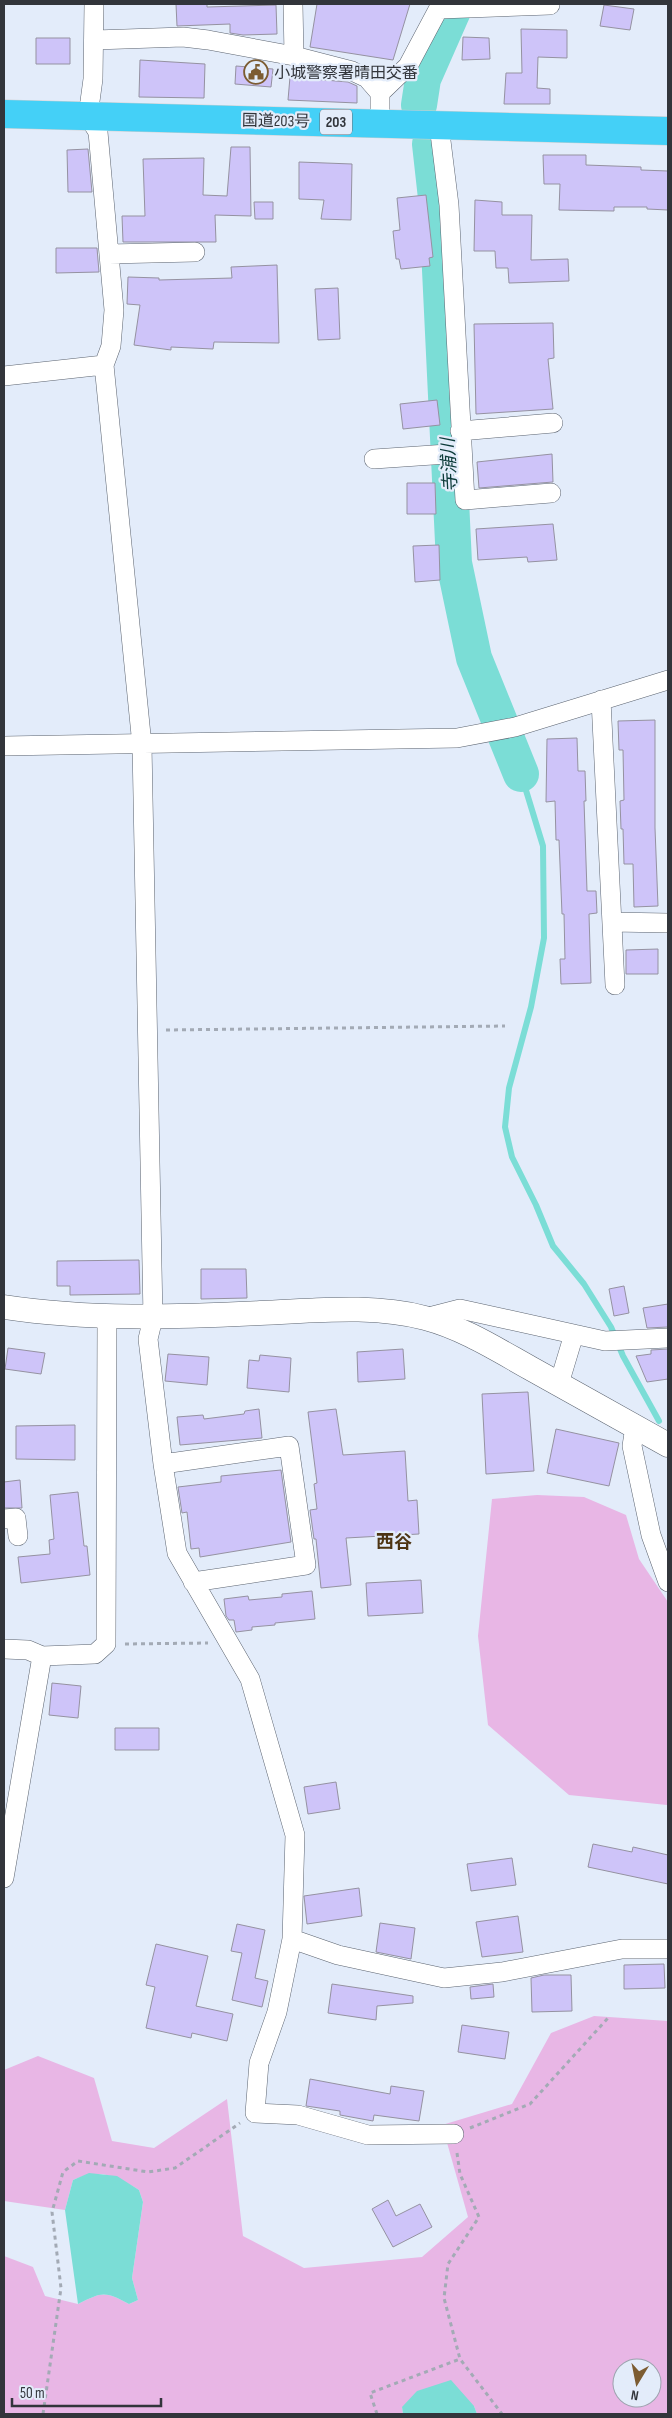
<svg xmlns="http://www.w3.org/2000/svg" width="672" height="2418" viewBox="0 0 672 2418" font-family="'Sofia Sans Condensed','Noto Sans JP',sans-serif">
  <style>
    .green { fill: #e8b6e5; fill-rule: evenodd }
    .water { fill: #7bddd6 }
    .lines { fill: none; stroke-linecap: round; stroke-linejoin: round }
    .stream { stroke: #7bddd6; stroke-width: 6 }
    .river { stroke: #7bddd6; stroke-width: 36 }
    .building { fill: #cec4f9; stroke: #9592a1 }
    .minor-casing { stroke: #5c6470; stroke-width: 20 }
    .tertiary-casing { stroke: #5c6470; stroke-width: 25 }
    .trunk-casing { stroke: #cecfd0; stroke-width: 29 }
    .path { stroke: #a3aab5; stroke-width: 3; stroke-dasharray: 4 4; stroke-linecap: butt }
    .minor { stroke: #fff; stroke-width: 19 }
    .tertiary { stroke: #fff; stroke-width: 24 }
    .trunk { stroke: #44d0f7; stroke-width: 28 }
    .labels { text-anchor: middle; stroke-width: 4.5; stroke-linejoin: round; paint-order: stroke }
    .shield { fill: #e3ecfa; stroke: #676c74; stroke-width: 1 }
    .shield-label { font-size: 15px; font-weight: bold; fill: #32353b }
    .poi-label { font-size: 16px; fill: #32353b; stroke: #e3ecfa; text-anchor: start }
    .street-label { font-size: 16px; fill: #32353b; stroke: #e3ecfa }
    .water-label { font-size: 18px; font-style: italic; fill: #0b3a38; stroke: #e3ecfa }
    .neighbourhood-label { font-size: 18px; font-weight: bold; fill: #4d3412; stroke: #e3ecfa }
  </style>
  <rect width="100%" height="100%" fill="#e3ecfa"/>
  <path class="green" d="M537 1495 584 1497 626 1515 639 1559 668 1602 667 1805 569 1795 488 1725 478 1636 492 1499Z
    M594 2016 668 2021V2414H477L474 2406 402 2407 403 2414H4V2256L33 2267 45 2296 78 2304C103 2292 104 2291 129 2304L138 2300 132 2278 143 2202 139 2190C115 2175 100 2168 73 2180L65 2210 4 2201V2070L38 2056 94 2078 112 2141 154 2148 227 2099 243 2236 304 2268 422 2257 468 2217 442 2125 512 2104 551 2033ZM622 2368H652V2398H622Z"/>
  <path class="water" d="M89 2173 117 2176 139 2190 143 2202 132 2278 138 2300 129 2304C104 2291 103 2292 78 2304L65 2210 73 2180Z
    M451 2380 474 2406 477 2414H403L402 2407 417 2391Z"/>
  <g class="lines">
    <path class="stream" d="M521 774 543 846 544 938 531 1007 509 1088 505 1127 512 1157 536 1205 553 1246 584 1284 611 1327 623 1356 659 1421"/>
    <path class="river" d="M419 105 423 79 456 4
      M430 144 437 207 454 563 474 658 521 774"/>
  </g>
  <path class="building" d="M176 4H207V7L276 5 277 34 243 35 230 33V24L177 26Z
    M317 4H410L393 60 310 47Z
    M604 5 634 9 630 30 600 26Z
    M521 29 567 30V58L538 57 537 88 550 89V104H504L506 73H522Z
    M463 37 489 38 490 59 462 60Z
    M36 38H70V64H36Z
    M140 60 205 64 204 98 139 97Z
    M236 66 273 69 271 87 235 84Z
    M290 77 348 82 357 86V103L288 100Z
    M231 147H250L251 216 215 215 216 242H123L122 216H145L143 159 204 158 203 195 227 196Z
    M88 149 92 192H68L67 150Z
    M543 155H586V165L641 167V170L668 171V210L647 209V207H614V211L559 210 560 184H544Z
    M299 162 352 164 351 220 321 219 324 200 299 199Z
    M426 195 433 257 429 258 430 266 401 269 399 259H396L393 231 400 230 397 198Z
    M475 200 502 202V215H532L531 260 568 259 569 281 509 283 508 268H496L495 251H474Z
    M254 202H273V219H255Z
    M56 248H97L99 272 56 273Z
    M277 265 279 343 214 342 213 349 171 347V350L134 345 140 305 127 304 128 277 159 278V280L232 278 231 267Z
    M338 288 340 339 318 340 315 289Z
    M553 323 554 358 548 359 553 409 476 414 474 324Z
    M437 400 440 425 403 429 400 404Z
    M552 454 553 482 479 488 477 462Z
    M407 483H435L436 514H407Z
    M553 524 557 560 528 562 527 557 478 560 476 529Z
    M439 545 440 580 415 582 413 546Z
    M655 720V828L658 906 634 907 633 864H624L623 829H621L620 801 624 800 623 750H619L618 721Z
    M577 738 578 771H585L586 801H584L587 891H596L597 913 589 914 591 983 561 984 560 959H565L564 914H562L559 840H556L555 801 546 802 547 739Z
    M658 949V974H626V950Z
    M139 1260 140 1294 70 1295V1286H57V1261Z
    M201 1269H246L247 1298 201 1299Z
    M624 1286 629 1313 614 1316 609 1289Z
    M668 1304V1327L647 1328 643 1308Z
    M8 1348 45 1353 41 1374 5 1369Z
    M403 1349 405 1379 358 1382 357 1352Z
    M668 1349V1379L647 1382 636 1356 651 1354V1350Z
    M168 1354 209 1357 207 1385 165 1381Z
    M260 1355 291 1358 289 1392 247 1388 249 1360 259 1361Z
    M528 1392 534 1471 486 1474 482 1394Z
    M259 1409 262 1438 180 1445 177 1417 203 1415 204 1419 244 1414 245 1411Z
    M336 1409 343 1455 405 1451 408 1501 417 1500 419 1534 346 1538 351 1585 321 1588 316 1539H314L310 1510 317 1509 314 1484 317 1483 308 1412Z
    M75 1425V1460L16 1459V1426Z
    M556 1429 619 1443 609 1486 547 1473Z
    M281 1470 291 1542 200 1557 199 1548 191 1549 187 1512 182 1513 178 1487 221 1482V1476Z
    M20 1480 22 1508H4V1482Z
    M78 1492 84 1546H87L90 1575 21 1583 18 1557 50 1554 49 1540 54 1539 50 1495Z
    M421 1580 423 1613 368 1616 366 1583Z
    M312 1591 315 1619 275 1623V1625L252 1627V1630L236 1632 234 1620H229L226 1616 224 1599 248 1596 249 1600 282 1597V1594Z
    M52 1683 81 1686 78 1718 49 1715Z
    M115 1728H159V1750H115Z
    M336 1782 340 1809 308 1814 304 1787Z
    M593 1844 632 1852 633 1847 668 1855V1884L588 1867Z
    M512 1858 516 1885 471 1891 467 1864Z
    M359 1888 362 1916 307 1924 304 1896Z
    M518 1916 523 1952 482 1957 476 1922Z
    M380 1923 415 1928 411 1959 376 1952Z
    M237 1924 265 1930 255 1978 268 1981 262 2007 232 2000 242 1953 231 1951Z
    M156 1944 208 1956 196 2006 233 2014 227 2041 192 2033 191 2038 146 2028 155 1987 146 1985Z
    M664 1964 665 1988 624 1989V1965Z
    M544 1975H571L572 2011 532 2012 531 1978Z
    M332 1984 413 1996V2003L377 2006 376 2020 328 2013Z
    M493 1984 494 1997 471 1999 470 1987Z
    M462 2025 509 2032 505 2059 458 2052Z
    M310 2079 390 2094 391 2086 424 2091 419 2121 374 2115 373 2121 340 2115V2111L306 2106Z
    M388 2200 396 2216 420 2204 432 2227 393 2247 372 2209Z"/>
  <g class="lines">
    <g class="minor-casing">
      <path id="minor" d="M293 4 294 56
        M440 9 550 5
        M95 40 183 37 208 40 294 56 352 71 367 78 380 93V123
        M380 93 408 66 441 4
        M439 125 449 205 465 500 551 493
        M109 254 195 252
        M104 365 142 745 153 1318 148 1339 163 1464 177 1553 250 1679 295 1835 292 1939 338 1955 444 1978 502 1972 622 1949H668
        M4 376 104 365 111 346 114 310 98 132 88 116 93 79 94 4
        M460 431 553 423
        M374 459 462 453
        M601 700 615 985
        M4 746 457 738 515 727 668 680
        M612 922 668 923
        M425 1318 460 1309 605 1341 668 1338
        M559 1384 574 1334
        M635 1427 632 1446 651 1535 668 1582
        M163 1464 289 1446 306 1565 193 1582
        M4 1519 16 1518 18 1536
        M4 1649 28 1650 42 1656
        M4 1878 42 1656 95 1654 106 1644 107 1317
        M292 1939 277 2012 259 2063 255 2113 298 2115 368 2135 454 2134"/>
    </g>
    <g class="tertiary-casing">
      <path id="tertiary" d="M4 1307C89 1320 174 1317 260 1313 314 1311 372 1304 425 1318 463 1328 496 1349 530 1368 576 1394 622 1419 668 1445"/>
    </g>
    <g class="trunk-casing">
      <path id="trunk" d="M4 114 668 131"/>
    </g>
    <path class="path" d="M166 1030 505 1026
      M125 1644 208 1643
      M470 2128 530 2104 608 2018
      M457 2153 460 2174 479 2217 448 2264 444 2298 460 2359 502 2414
      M43 2414 61 2288 52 2212 63 2172 78 2161 148 2172 175 2168 240 2123
      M377 2414 370 2393 460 2359"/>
    <use href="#minor" class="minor"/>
    <use href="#tertiary" class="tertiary"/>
    <use href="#trunk" class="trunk"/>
  </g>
  <defs>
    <g id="civic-ring" transform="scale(1.25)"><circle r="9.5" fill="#e3ecfa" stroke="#7c5c32" stroke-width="1.5"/><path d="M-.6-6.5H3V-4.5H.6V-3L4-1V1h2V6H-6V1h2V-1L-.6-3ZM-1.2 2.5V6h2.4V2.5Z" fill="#7c5c32"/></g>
  </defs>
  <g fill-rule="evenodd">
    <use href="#civic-ring" x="256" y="72"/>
  </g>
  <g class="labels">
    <rect class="shield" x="320" y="109.5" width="32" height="25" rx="4"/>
    <g class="shield-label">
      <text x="336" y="127">203</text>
    </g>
    <g class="poi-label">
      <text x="274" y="78">小城警察署晴田交番</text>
    </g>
    <g class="street-label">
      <text transform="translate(276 120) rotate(1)" y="6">国道203号</text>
    </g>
    <g class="water-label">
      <text transform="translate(449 465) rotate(-93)" y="6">寺浦川</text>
    </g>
    <g class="neighbourhood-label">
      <text x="394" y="1548">西谷</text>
    </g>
  </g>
  <rect width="672" height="2418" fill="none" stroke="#32353b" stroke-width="10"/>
  <g transform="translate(637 2383) rotate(190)"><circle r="24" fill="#e3ecfa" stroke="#9ca3ae"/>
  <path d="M0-4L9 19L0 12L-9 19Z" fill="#7c5c32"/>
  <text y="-8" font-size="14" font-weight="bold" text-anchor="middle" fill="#32353b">N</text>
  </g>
  <path d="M12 2398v8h149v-8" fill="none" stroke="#32353b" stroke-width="2.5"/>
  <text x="20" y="2398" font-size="15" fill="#32353b" stroke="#e3ecfa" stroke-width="4" paint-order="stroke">50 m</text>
</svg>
